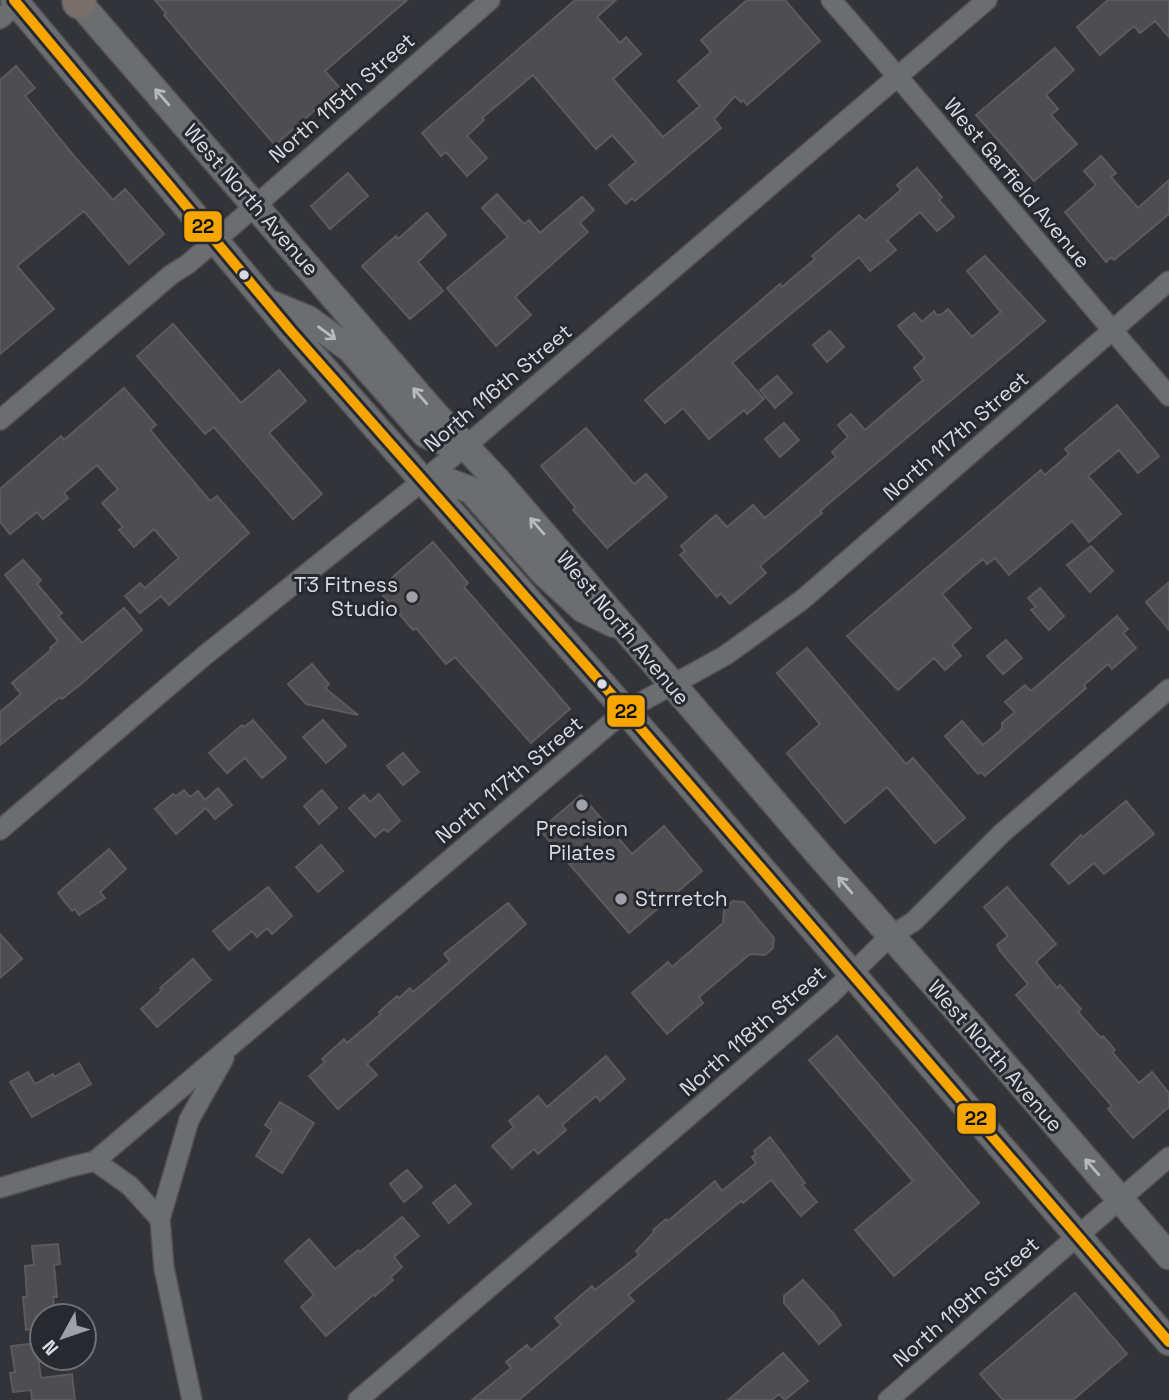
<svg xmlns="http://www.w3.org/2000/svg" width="1169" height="1400" viewBox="0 0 1169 1400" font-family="'Space Grotesk',sans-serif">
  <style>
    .building { fill: #4e4d50; stroke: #5c5a5d; stroke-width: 2 }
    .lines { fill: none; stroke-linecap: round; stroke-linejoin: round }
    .minor-casing { stroke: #515256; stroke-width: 22 }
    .secondary-casing { stroke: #515256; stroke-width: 29 }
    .motorway-casing { stroke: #515256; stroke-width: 36 }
    .minor { stroke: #6b6d70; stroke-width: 19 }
    .secondary { stroke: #6b6d70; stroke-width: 26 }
    .motorway { stroke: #786e6a; stroke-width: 33 }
    .bus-1-casing { stroke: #272931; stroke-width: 16 }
    .bus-1 { stroke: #f7a600; stroke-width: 10 }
    .oneway { stroke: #b8babe }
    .bus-dot { fill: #d9dbe0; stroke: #272931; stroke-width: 2.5 }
    .poi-dot { fill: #9fa1a6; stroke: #272931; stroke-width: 2.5 }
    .labels { text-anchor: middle; stroke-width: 6; stroke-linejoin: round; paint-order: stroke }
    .street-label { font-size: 21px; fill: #d9dbe0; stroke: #272931 }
    .poi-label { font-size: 21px; fill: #d9dbe0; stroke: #272931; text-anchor: end }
    .line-badge { stroke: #272931; stroke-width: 2.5 }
    .pale-badge-label { font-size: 19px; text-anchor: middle; font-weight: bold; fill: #111 }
  </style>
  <rect width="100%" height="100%" fill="#333439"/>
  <path class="building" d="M155 0H407L325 71 340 88 275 145 200 58 164 15 166 13Z
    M575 0H616L597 17 620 43 626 37 641 54 613 79 663 137 700 106 678 81 711 52 701 40 747 0H785L820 41 747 105 743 100 741 102 735 96 714 119 721 128 635 201 632 198 626 204 609 185 636 162 612 135 596 149 533 75 482 118 484 120 467 136 487 158 467 176 446 152 441 156 422 133Z
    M1108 0H1169V37L1155 21 1140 33 1134 26 1100 55 1077 27Z
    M1055 48 1074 70 1046 95 1058 109 1051 115 1077 144 1034 181 976 115Z
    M16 66 35 88 25 96 74 156 113 200 125 189 164 234 129 264 84 211 17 266 54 309 0 354V80Z
    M1101 156 1116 173 1111 177 1138 208 1169 180V214L1114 260 1111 257 1106 262 1065 212 1096 185 1084 171Z
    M917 168 942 197 939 200 954 217 937 231 920 212 887 240 896 250 870 271 859 257 732 363 764 399 747 414 744 410 709 439 683 408 665 423 645 400 780 284 782 287 815 259 812 256 859 215 865 221 901 190 897 185Z
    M348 173 368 196 330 229 311 206Z
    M497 194 524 224 529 220 540 233 582 197 594 210 580 223 588 232 515 297 531 315 496 346 447 288 508 237 482 208Z
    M427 213 446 235 418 262 443 291 410 319 362 266 396 236 398 239Z
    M985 256 1045 321 820 511 822 513 760 566 766 573 730 604 721 593 717 597 680 555 685 551 681 546 716 515 727 527 753 505 765 518 836 457 832 452 848 437 838 425 851 414 865 430 923 380 914 368 925 358 898 326 914 313 922 322 934 311 937 316 940 314 941 315 948 309 972 337 1001 312 967 271Z
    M173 324 241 403 279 370 306 401 269 433 322 494 293 519 214 427 205 434 137 356Z
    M830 331 844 347 827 362 813 345Z
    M777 376 792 393 775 408 760 390Z
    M124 388 156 425 150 430 210 501 217 496 249 533 169 605 161 596 140 613 125 596 140 583 145 588 179 558 154 529 134 547 119 530 123 527 102 503 118 489 97 465 64 493 68 498 43 519 37 512 10 534 0 522V489L61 436 64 440Z
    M1117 405 1159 456 1138 473 1119 450 1088 476 1121 514 1089 542 1072 521 1009 575 995 558 987 564 983 559 942 594 971 628 952 645 961 656 945 670 934 658 898 690 847 636 1041 470 1045 475 1069 454 1065 449Z
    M784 423 799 440 780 457 765 439Z
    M586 428 634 484 646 474 667 497 607 548 573 510 576 508 541 466Z
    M433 542 468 583 464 587 570 709 531 743 455 657 446 664 416 628 413 630 380 592 395 575Z
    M1091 546 1113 571 1090 592 1067 565Z
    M23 560 41 580 37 584 62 613 58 616 82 643 124 608 142 630 81 684 62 699 60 697 0 745V712L21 694 12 683 51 650 50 648 58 641 5 575Z
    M1169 582V630L1146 602Z
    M1040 588 1064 616 1049 630 1031 610 1036 607 1028 598Z
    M1117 616 1128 629 1123 633 1136 648 1112 669 1108 664 1084 685 1086 688 985 776 981 772 978 774 945 736 962 721 983 745 1002 729V723L1015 712 1005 702 1025 685 1031 691Z
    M1006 640 1022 658 1003 674 987 656Z
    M807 648 906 764 913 758 965 818 935 843 887 787 845 823 787 753 820 724 777 673Z
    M312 664 329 684 325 688 358 715 306 704 288 684Z
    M253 720 286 758 262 778 245 758 227 773 209 753 242 725 244 727Z
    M323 720 346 746 326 763 303 737Z
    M403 753 419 772 403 785 387 766Z
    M218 788 232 805 215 819 206 808 176 834 155 809 173 794 176 796 184 790 190 797 198 791 205 800Z
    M322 790 337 808 319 824 304 806Z
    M379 794 400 821 388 832 384 829 375 837 349 808 364 795 370 802Z
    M581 795 632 854 664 826 702 871 629 933 540 830Z
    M1126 801 1154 834 1104 874 1094 863 1069 884 1051 864 1081 835 1083 837Z
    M321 845 343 871 318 892 296 867Z
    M109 849 126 869 100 892 105 898 79 915 75 909 72 911 58 893Z
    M268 887 292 916 272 934 267 928 257 937 252 931 229 950 213 931Z
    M1007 887 1056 944 1036 962 1057 988 1060 985 1081 1009 1078 1012 1101 1038 1103 1036 1115 1050 1112 1052 1139 1083 1152 1072 1169 1093V1107L1133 1138 1108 1109 1112 1106 1016 995 1028 984 1000 951 997 945 1008 936 984 907Z
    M733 901 744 902 774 938 773 948 765 955 750 954 699 997 703 1003 667 1034 632 993 668 962 672 967 723 923 724 908Z
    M508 903 526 924 367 1064 377 1075 338 1109 309 1076 325 1062 322 1059 344 1039 347 1043 381 1014 379 1012 397 996 399 998 410 988 413 992 450 961 444 954Z
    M0 934 22 959 0 978Z
    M193 959 211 980 157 1027 141 1009 162 990 160 988Z
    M837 1036 979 1203 894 1276 855 1230 913 1181 809 1060Z
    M606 1056 625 1079 600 1101 596 1096 562 1125 566 1130 538 1154 534 1149 512 1168 492 1146 514 1127 509 1121 538 1096 547 1107Z
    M79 1063 91 1084 32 1117 10 1082 28 1072 35 1084 53 1074 54 1077Z
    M280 1102 314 1123 282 1173 256 1156 272 1130 265 1125Z
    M770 1137 805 1183 802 1185 817 1202 801 1216 771 1180 743 1203 741 1201 628 1295 634 1301 519 1400H472L511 1368 506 1362 527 1345 531 1350 561 1325 555 1318 592 1286 595 1290 639 1255 636 1251 654 1232 653 1230 666 1219 668 1221 715 1181 722 1191 756 1163 752 1157 756 1154 754 1151Z
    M407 1170 422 1187 404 1202 390 1184Z
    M455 1185 471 1204 449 1223 433 1203Z
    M402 1217 419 1236 394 1257 402 1267 391 1277 393 1280 375 1296 374 1294 326 1336 301 1307 314 1295 285 1261 309 1239 335 1269 358 1250 360 1252Z
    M58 1244 60 1264 54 1265 57 1297H53L55 1316H42V1328L26 1330 23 1297H27L25 1266 34 1265 32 1246Z
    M803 1280 834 1314 841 1325 819 1344 784 1303V1296Z
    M1075 1293 1127 1354 1073 1400H1003L980 1374Z
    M36 1343 41 1378 72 1374 75 1400H32L31 1390 13 1392 10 1373 15 1372 11 1346Z
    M783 1353 808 1381 785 1400 779 1394 772 1400H728Z"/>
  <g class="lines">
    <g class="minor-casing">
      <path id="minor" d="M831 0C946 130 1055 265 1169 396
        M0 19 17 4
        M0 420 172 274 188 264 215 241 490 0
        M0 830 204 656 466 446 987 0
        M95 1161 130 1186 160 1219
        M0 1188 70 1167 95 1161 625 711 726 655 802 600 1169 281
        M192 1400 164 1268 160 1219 189 1120 224 1058
        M358 1400 831 994 890 936 913 922 1002 833 1169 689
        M888 1400 1169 1157"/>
    </g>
    <g class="secondary-casing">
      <path id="secondary" d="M14 0 290 330 612 695 1169 1342
        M77 0 435 414 497 480 821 857 971 1026 1169 1256
        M269 303 308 319 350 349 425 434 437 440 466 446
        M424 480H444L471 490 543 572 583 609 614 624"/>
    </g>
    <g class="motorway-casing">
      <path id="motorway" d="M79 0V2"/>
    </g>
    <use href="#minor" class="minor"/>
    <use href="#secondary" class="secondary"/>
    <use href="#motorway" class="motorway"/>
    <g class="bus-1-casing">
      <path id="bus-1" d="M14 0 290 330 612 695 1169 1342"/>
    </g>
    <use href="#bus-1" class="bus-1"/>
  </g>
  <defs><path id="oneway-shaft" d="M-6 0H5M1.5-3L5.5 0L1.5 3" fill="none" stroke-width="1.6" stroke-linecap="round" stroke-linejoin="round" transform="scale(1.75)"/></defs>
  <g class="oneway">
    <use href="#oneway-shaft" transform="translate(162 97) rotate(-131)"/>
    <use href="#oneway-shaft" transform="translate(327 333) rotate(36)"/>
    <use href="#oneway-shaft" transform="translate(420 396) rotate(-131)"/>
    <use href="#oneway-shaft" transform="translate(537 526) rotate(-131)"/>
    <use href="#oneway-shaft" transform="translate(845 885) rotate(-131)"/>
    <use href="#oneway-shaft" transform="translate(1092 1167) rotate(-131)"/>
  </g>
  <g class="bus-dot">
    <circle cx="244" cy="275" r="6"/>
    <circle cx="602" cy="684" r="6"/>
  </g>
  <g class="poi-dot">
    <circle cx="412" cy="597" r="7"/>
    <circle cx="582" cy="805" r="7"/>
    <circle cx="621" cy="899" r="7"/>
  </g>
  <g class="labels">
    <g class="street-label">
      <text transform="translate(342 98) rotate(-41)" y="7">North 115th Street</text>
      <text transform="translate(1017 183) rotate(50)" y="7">West Garfield Avenue</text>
      <text transform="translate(251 200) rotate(49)" y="7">West North Avenue</text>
      <text transform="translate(498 388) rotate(-40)" y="7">North 116th Street</text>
      <text transform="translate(956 436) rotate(-41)" y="7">North 117th Street</text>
      <text transform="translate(623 628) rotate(50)" y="7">West North Avenue</text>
      <text transform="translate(509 780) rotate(-40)" y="7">North 117th Street</text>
      <text transform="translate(753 1031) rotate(-41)" y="7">North 118th Street</text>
      <text transform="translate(995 1056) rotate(49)" y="7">West North Avenue</text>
      <text transform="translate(966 1302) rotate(-41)" y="7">North 119th Street</text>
    </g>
    <g class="poi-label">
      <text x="398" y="592">T3 Fitness<tspan x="398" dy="24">Studio</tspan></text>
      <text x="582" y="836" text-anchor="middle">Precision<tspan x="582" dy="24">Pilates</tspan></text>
      <text x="635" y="906" text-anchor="start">Strrretch</text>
    </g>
  </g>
  <g class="line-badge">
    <rect x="183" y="210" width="40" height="33" rx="7" fill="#f7a600"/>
    <rect x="606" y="694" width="40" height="34" rx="7" fill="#f7a600"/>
    <rect x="956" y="1102" width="41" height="33" rx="7" fill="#f7a600"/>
  </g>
  <g class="pale-badge-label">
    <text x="203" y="233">22</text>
    <text x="626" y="718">22</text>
    <text x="976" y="1125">22</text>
  </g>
  <g transform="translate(63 1337) rotate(230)"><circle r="33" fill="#272931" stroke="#6e7077" stroke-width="2"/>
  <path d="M0-5L12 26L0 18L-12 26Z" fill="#9fa1a6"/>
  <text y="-10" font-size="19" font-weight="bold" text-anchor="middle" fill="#d9dbe0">N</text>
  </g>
</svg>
